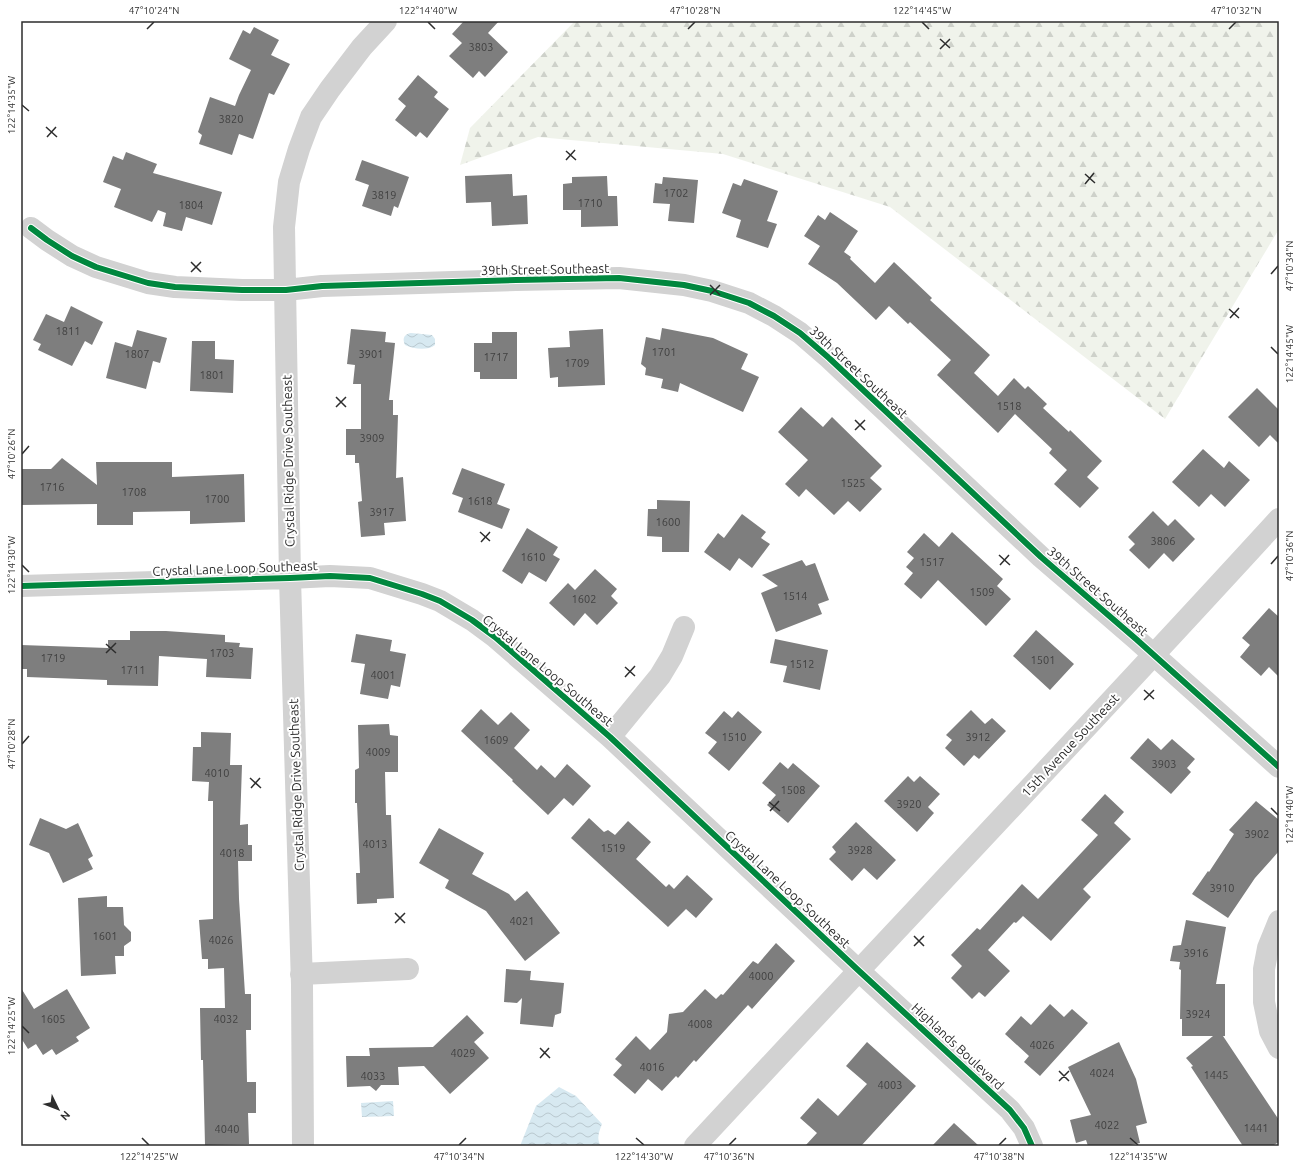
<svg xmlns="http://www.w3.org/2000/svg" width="1300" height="1167" viewBox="0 0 1300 1167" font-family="Ubuntu,sans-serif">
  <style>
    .forest { fill: url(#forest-firs) }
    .water { fill: url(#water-waves) }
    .building { fill: #7e7e7e }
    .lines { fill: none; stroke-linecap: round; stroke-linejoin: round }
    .minor { stroke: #d2d2d2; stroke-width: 22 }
    .cycleway-casing { stroke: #fff; stroke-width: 8 }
    .cycleway { stroke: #00873e; stroke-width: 6 }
    .ticks { fill: none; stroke: #2d2d2d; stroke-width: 1.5 }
    .labels { text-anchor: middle; stroke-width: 4; stroke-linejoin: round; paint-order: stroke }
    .number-label { font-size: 11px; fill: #414141 }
    .street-label { font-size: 13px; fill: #2d2d2d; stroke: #fff }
    .neatline { fill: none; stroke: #2d2d2d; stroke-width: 1.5 }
    .ticks-label { font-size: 10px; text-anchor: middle; fill: #2d2d2d }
  </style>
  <defs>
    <pattern id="forest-firs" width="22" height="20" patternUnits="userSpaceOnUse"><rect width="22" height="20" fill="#f0f3eb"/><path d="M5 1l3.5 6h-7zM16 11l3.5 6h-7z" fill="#ced1ca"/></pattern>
    <pattern id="water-waves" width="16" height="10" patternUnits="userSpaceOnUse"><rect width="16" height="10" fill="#d7e9f1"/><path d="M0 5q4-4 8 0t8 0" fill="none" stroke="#b9c8cf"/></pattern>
  </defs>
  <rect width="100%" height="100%" fill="#fff"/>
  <path class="forest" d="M575 21H1279V229L1165 419 890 207 723 154 538 137 460 165 470 128Z"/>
  <path class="water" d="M411 333 432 335 435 339V345C428 351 413 349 405 345 402 339 404 334 411 333Z
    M559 1087 576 1096 602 1124C599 1132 596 1139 601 1146H520L536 1106Z
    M393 1101 394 1116 362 1117 361 1103Z"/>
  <path class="building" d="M464 21H499L488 33 508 52 485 77 479 71 473 78 449 56 462 43 452 34Z
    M254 27 279 40 271 55 290 64 274 95 269 93 253 139 239 134 232 155 199 144 202 135 198 132 210 97 235 106 239 95 251 70 229 59 243 30 250 34Z
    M418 75 438 92 434 97 449 109 427 138 420 132 416 137 395 120 406 106 398 99Z
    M126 152 157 164 153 173 222 192 212 225 186 217 182 231 163 226 166 213 158 210 152 222 114 207 121 189 103 182 113 156 123 160Z
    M362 160 409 177 398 208 394 206 391 216 362 206 369 185 355 180Z
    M512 174 513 196 527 195 528 224 492 226 491 202 466 203 465 176Z
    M607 176 608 196H617L618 226 581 227V210H563V184L572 183V177Z
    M663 177 698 180 694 223 668 221 670 204 653 203 655 183 662 184Z
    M744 179 778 191 767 221 777 224 768 248 736 237 741 220 722 213 733 183 741 186Z
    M830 212 858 231 844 252 851 257 850 259 875 283 894 262 932 298 930 300 990 355 974 373 998 396 1014 378 1025 389 1028 386 1047 404 1043 408 1069 432 1070 430 1102 461 1087 477 1099 488 1080 508 1054 484 1067 470 1049 453 1052 449 1015 414 998 433 937 375 951 360 910 322 908 324 889 306 876 320 837 283 808 264 820 246 804 236 818 215 825 220Z
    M71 306 103 322 92 345 85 341 72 366 38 350 41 344 33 340 46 314 64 322Z
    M662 328 713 338 748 354 741 369 759 377 743 412 680 383 678 392 661 388 663 379 645 375 646 368 641 364 646 337 660 340Z
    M351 329 386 332 385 342 395 343 389 400H393V415H398L396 478 403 477 406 521 384 523 385 535 361 537 358 502 362 501 359 463H355V455H346V429H361V384H353L355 365 347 364Z
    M603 329 605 385 558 387V377L550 378 548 348 570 347 569 331Z
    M137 330 167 338 160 363 153 361 146 389 106 378 115 342 132 347Z
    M492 332H517V379H480V372H474V343H492Z
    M192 341H215V359L234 360 233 393 190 391Z
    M1257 388 1279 410V444L1270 435 1259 447 1228 417Z
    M801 407 823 427 832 417 882 466 870 478 882 489 860 512 848 501 834 515 806 489 799 497 785 484 808 460 778 432Z
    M1203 449 1224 468 1229 461 1250 480 1225 507 1211 494 1199 507 1172 482Z
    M62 458 97 485 96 462H172V477L244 474 245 522 190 524V511L133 512V525H97V504L21 505V469H51Z
    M462 468 505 484 497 504 510 509 502 529 458 512 463 498 452 494Z
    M657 500 690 501 689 552H662V537L647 536 648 509H657Z
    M1153 511 1168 526 1175 519 1195 539 1173 562 1164 553 1149 569 1129 550 1135 544 1128 537Z
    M742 514 766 532 761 538 770 544 752 568 739 558 730 571 704 552 718 533 724 538Z
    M527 528 558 547 553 555 560 559 546 582 529 572 522 584 502 571Z
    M952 532 1003 579 997 586 1011 599 986 626 938 580 921 599 904 584 913 573 906 567 914 558 907 552 924 533 939 547Z
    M802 560 806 566 815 563 829 600 818 604 822 614 776 632 761 593 778 586 762 575Z
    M595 569 617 589 611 596 618 603 597 625 585 613 574 626 549 603 568 583 575 590Z
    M1269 608 1279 617V677L1269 667 1261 676 1240 657 1250 645 1242 638Z
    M1036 630 1074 664 1050 690 1013 656Z
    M130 631H166L225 635V642L240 643 239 647 253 648 251 679 206 677 207 659 159 656 158 686 107 685V680L27 677V669H21V645L108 648V640H130Z
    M356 634 392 640 390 651 406 654 400 687 391 685 388 699 360 694 365 664 351 662Z
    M775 639 828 650 820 690 783 682 787 666 770 663Z
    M481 709 498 725 511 712 530 730 514 748 537 770 541 765 555 778 567 764 591 786 573 806 564 798 548 815 512 781 513 780 461 731Z
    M971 710 985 724 992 718 1006 731 979 759 974 755 964 766 945 748 952 740 946 735Z
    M724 711 732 718 738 711 762 732 729 771 708 753 717 742 705 733Z
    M389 724 390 735 398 736V772H385L386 815H391L394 898 377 899V903L357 904 356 873H360L357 803H355V770L359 768 358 725Z
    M201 732 231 733 230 765H242L240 825 248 824V845H252V861H238L239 899 245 994H251V1030H246L247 1082H256V1113H248L249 1144 205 1145 203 1060H201L200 1008H225L224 968 208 969V959H202L199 920 213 919V801H208L209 782 192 781 193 747H201Z
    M1148 738 1161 750 1172 739 1195 759 1187 768 1191 772 1171 794 1130 758Z
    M780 762 788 769 793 763 820 786 788 823 767 805 776 795 762 783Z
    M908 776 914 782 920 776 940 794 928 807 934 813 917 832 884 801Z
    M1105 794 1124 812 1114 823 1131 839 1083 889 1091 897 1051 941 1023 916 1016 923 1014 922 988 950 1010 971 985 997 979 992 972 999 951 978 962 966 951 955 977 928 980 930 1022 884 1038 899 1098 835 1081 820Z
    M1256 801 1279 820V851L1255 878 1228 918 1192 894 1208 871 1209 872 1234 834 1229 830Z
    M40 818 66 829 78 823 93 856 88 859 93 869 63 883 49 853 29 845Z
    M589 818 604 832 608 830 615 835 628 821 651 842 636 859 666 887 669 884 674 889 687 875 713 899 696 918 686 909 668 927 571 838Z
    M856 822 896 860 877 880 864 868 852 881 829 859 836 852 832 847Z
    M439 828 484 853 472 874 509 894 515 901 527 891 560 933 525 961 486 911 445 888 449 880 419 863Z
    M107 896V907H123L124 925 131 932V941L124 946V956H115L116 974 81 976 78 898Z
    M1186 920 1226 927 1216 984H1225V1036H1223L1279 1120V1142L1272 1146H1243L1191 1067 1193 1066 1186 1058 1213 1036H1182V1019H1180L1181 970 1179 969 1180 962 1170 961 1173 946 1181 945Z
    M776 943 795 961 752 1009 748 1005 696 1062 694 1060 678 1078 676 1076 662 1091 648 1079 635 1094 613 1075 622 1065 615 1059 636 1036 650 1050 667 1032 669 1014 683 1012 705 989 716 999 721 994 723 995 753 961 758 964Z
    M506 969 531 971 530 980 564 983 561 1013 555 1015 553 1027 520 1024 522 998 517 1003 504 1002Z
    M21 988 34 1009 67 989 90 1028 76 1037 79 1041 56 1055 52 1049 43 1055 36 1044 28 1049 21 1038Z
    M1050 1004 1064 1017 1072 1009 1088 1023 1040 1076 1024 1062 1029 1056 1005 1034 1021 1016 1031 1025Z
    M467 1015 484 1033 474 1042 489 1058 450 1094 424 1066 398 1067 399 1085H381L376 1091 370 1086 347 1087 346 1056H370L369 1048 433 1047Z
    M867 1042 916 1086 861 1146H805L817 1133 800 1118 818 1098 838 1116 867 1084 846 1066Z
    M1119 1042 1136 1079 1147 1123 1136 1126 1140 1143 1126 1146H1088L1086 1140 1076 1143 1070 1120 1091 1115 1068 1067Z
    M954 1123 979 1146H932Z"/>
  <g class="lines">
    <path class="minor" d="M31 228 47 240 72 256 96 267 148 283 175 287 242 290H286L322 286 516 280 619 278 684 285 712 291 749 303 774 316 800 333 829 358 1041 557 1136 639 1279 767
      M21 586 290 578 330 576 370 578 422 594 440 601 472 620 495 637 610 737 858 970 1010 1110 1024 1128 1032 1146
      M610 737 660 676 672 656 684 627
      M1279 921 1268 948 1264 969V1002L1270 1031 1279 1048
      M301 974 408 969
      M303 1146 302 985 290 578 284 227 289 182 299 149 311 117 330 89 362 47 386 21
      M695 1146C889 937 1086 730 1279 519"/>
    <g class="cycleway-casing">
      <path id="cycleway" d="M31 228 47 240 72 256 96 267 148 283 175 287 242 290H286L322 286 516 280 619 278 684 285 712 291 749 303 774 316 800 333 829 358 1041 557 1136 639 1279 767
        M21 586 290 578 330 576 370 578 422 594 440 601 472 620 495 637 610 737 858 970 1010 1110 1024 1128 1032 1146"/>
    </g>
    <use href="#cycleway" class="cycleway"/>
  </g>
  <path class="ticks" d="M428 22 435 29M922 22 929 29M147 29 154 22M688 29 695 22M1229 29 1236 22M940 39 950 48M940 49 950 39M22 105 29 111M46 127 57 137M47 137 56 127M566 151 576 160M566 160 575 150M1085 174 1095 183M1085 184 1094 173M191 262 201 272M191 272 201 262M1271 274 1278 266M710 285 720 295M710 295 720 285M1229 309 1239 318M1230 318 1239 308M1271 347 1278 354M336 397 346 407M336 407 346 397M855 420 865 430M855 430 865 420M22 454 29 446M480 532 490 541M481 542 490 532M999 555 1010 565M1271 564 1278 556M22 565 29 572M1000 565 1009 555M106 644 116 653M106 653 116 643M625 667 635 676M625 677 635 666M1144 690 1154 699M1144 700 1154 690M22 744 29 736M250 778 261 788M251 788 260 778M769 802 780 811M1271 808 1278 815M770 811 779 801M395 913 405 923M395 923 405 913M914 936 924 946M914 946 924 936M22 1026 29 1033M540 1048 550 1058M540 1058 549 1048M1059 1071 1069 1081M1059 1081 1069 1071M142 1138 149 1145M636 1138 644 1145M1130 1138 1138 1145M459 1145 466 1138M729 1145 736 1138M999 1145 1006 1138"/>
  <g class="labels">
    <g class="number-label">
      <text x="481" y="51">3803</text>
      <text x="231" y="123">3820</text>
      <text x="676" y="197">1702</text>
      <text x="384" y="199">3819</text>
      <text x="590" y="207">1710</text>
      <text x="191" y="209">1804</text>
      <text x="68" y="335">1811</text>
      <text x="664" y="356">1701</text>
      <text x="137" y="358">1807</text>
      <text x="371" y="358">3901</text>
      <text x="496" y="361">1717</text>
      <text x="577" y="367">1709</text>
      <text x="212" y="379">1801</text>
      <text x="1009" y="410">1518</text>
      <text x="372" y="442">3909</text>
      <text x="853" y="487">1525</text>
      <text x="52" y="491">1716</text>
      <text x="134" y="496">1708</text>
      <text x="217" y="503">1700</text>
      <text x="480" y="505">1618</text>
      <text x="382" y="516">3917</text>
      <text x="668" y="526">1600</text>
      <text x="1163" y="545">3806</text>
      <text x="533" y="561">1610</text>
      <text x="932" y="566">1517</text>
      <text x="982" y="596">1509</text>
      <text x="795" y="600">1514</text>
      <text x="584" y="603">1602</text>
      <text x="222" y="657">1703</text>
      <text x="53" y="662">1719</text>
      <text x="1043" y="664">1501</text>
      <text x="802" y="668">1512</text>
      <text x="133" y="674">1711</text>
      <text x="383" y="679">4001</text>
      <text x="734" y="741">1510</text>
      <text x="978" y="741">3912</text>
      <text x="496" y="744">1609</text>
      <text x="378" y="756">4009</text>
      <text x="1164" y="768">3903</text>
      <text x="217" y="777">4010</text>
      <text x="793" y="794">1508</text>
      <text x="909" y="808">3920</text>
      <text x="1257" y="838">3902</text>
      <text x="375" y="848">4013</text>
      <text x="613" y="852">1519</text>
      <text x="860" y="854">3928</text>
      <text x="232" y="857">4018</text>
      <text x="1222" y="892">3910</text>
      <text x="522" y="925">4021</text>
      <text x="105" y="940">1601</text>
      <text x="221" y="944">4026</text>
      <text x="1196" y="957">3916</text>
      <text x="761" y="980">4000</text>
      <text x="1198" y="1018">3924</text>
      <text x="53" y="1023">1605</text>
      <text x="226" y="1023">4032</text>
      <text x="700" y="1028">4008</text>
      <text x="1042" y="1049">4026</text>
      <text x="463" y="1057">4029</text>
      <text x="652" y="1071">4016</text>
      <text x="1102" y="1077">4024</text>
      <text x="1216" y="1079">1445</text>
      <text x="373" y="1080">4033</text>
      <text x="890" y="1089">4003</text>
      <text x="1107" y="1129">4022</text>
      <text x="1256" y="1132">1441</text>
      <text x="227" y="1133">4040</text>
    </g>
    <g class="street-label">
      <text transform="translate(545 269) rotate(-1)" y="5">39th Street Southeast</text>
      <text transform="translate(859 372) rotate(43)" y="5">39th Street Southeast</text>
      <text transform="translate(288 461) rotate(-91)" y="5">Crystal Ridge Drive Southeast</text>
      <text transform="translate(235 568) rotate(-2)" y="5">Crystal Lane Loop Southeast</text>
      <text transform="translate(1098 591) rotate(41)" y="5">39th Street Southeast</text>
      <text transform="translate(548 670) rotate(40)" y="5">Crystal Lane Loop Southeast</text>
      <text transform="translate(1070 745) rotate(-47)" y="5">15th Avenue Southeast</text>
      <text transform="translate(296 785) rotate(-92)" y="5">Crystal Ridge Drive Southeast</text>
      <text transform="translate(788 889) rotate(43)" y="5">Crystal Lane Loop Southeast</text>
      <text transform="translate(958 1046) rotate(43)" y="5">Highlands Boulevard</text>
    </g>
  </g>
  <rect width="1300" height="1167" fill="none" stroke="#ffffff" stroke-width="44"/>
  <g transform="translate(58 1109) rotate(133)" stroke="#ffffff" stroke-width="3" paint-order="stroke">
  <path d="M0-3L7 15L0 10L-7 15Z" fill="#2d2d2d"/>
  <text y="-6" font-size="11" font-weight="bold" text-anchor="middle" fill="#2d2d2d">N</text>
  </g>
  <rect x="22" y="22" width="1256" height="1123" class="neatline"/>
  <g class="ticks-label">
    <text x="154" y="14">47°10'24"N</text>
    <text x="428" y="14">122°14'40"W</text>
    <text x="695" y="14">47°10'28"N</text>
    <text x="922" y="14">122°14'45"W</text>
    <text x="1236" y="14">47°10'32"N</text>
    <text transform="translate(11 105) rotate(-90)" y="4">122°14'35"W</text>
    <text transform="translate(1289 266) rotate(-90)" y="4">47°10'34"N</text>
    <text transform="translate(1289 354) rotate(-90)" y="4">122°14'45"W</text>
    <text transform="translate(11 454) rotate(-90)" y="4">47°10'26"N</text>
    <text transform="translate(1289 556) rotate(-90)" y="4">47°10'36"N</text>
    <text transform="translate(11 565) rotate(-90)" y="4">122°14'30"W</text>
    <text transform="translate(11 744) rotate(-90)" y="4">47°10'28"N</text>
    <text transform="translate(1289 815) rotate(-90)" y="4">122°14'40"W</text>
    <text transform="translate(11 1026) rotate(-90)" y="4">122°14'25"W</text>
    <text x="149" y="1160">122°14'25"W</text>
    <text x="459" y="1160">47°10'34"N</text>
    <text x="644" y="1160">122°14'30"W</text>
    <text x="729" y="1160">47°10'36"N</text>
    <text x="999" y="1160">47°10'38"N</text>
    <text x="1138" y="1160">122°14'35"W</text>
  </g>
</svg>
